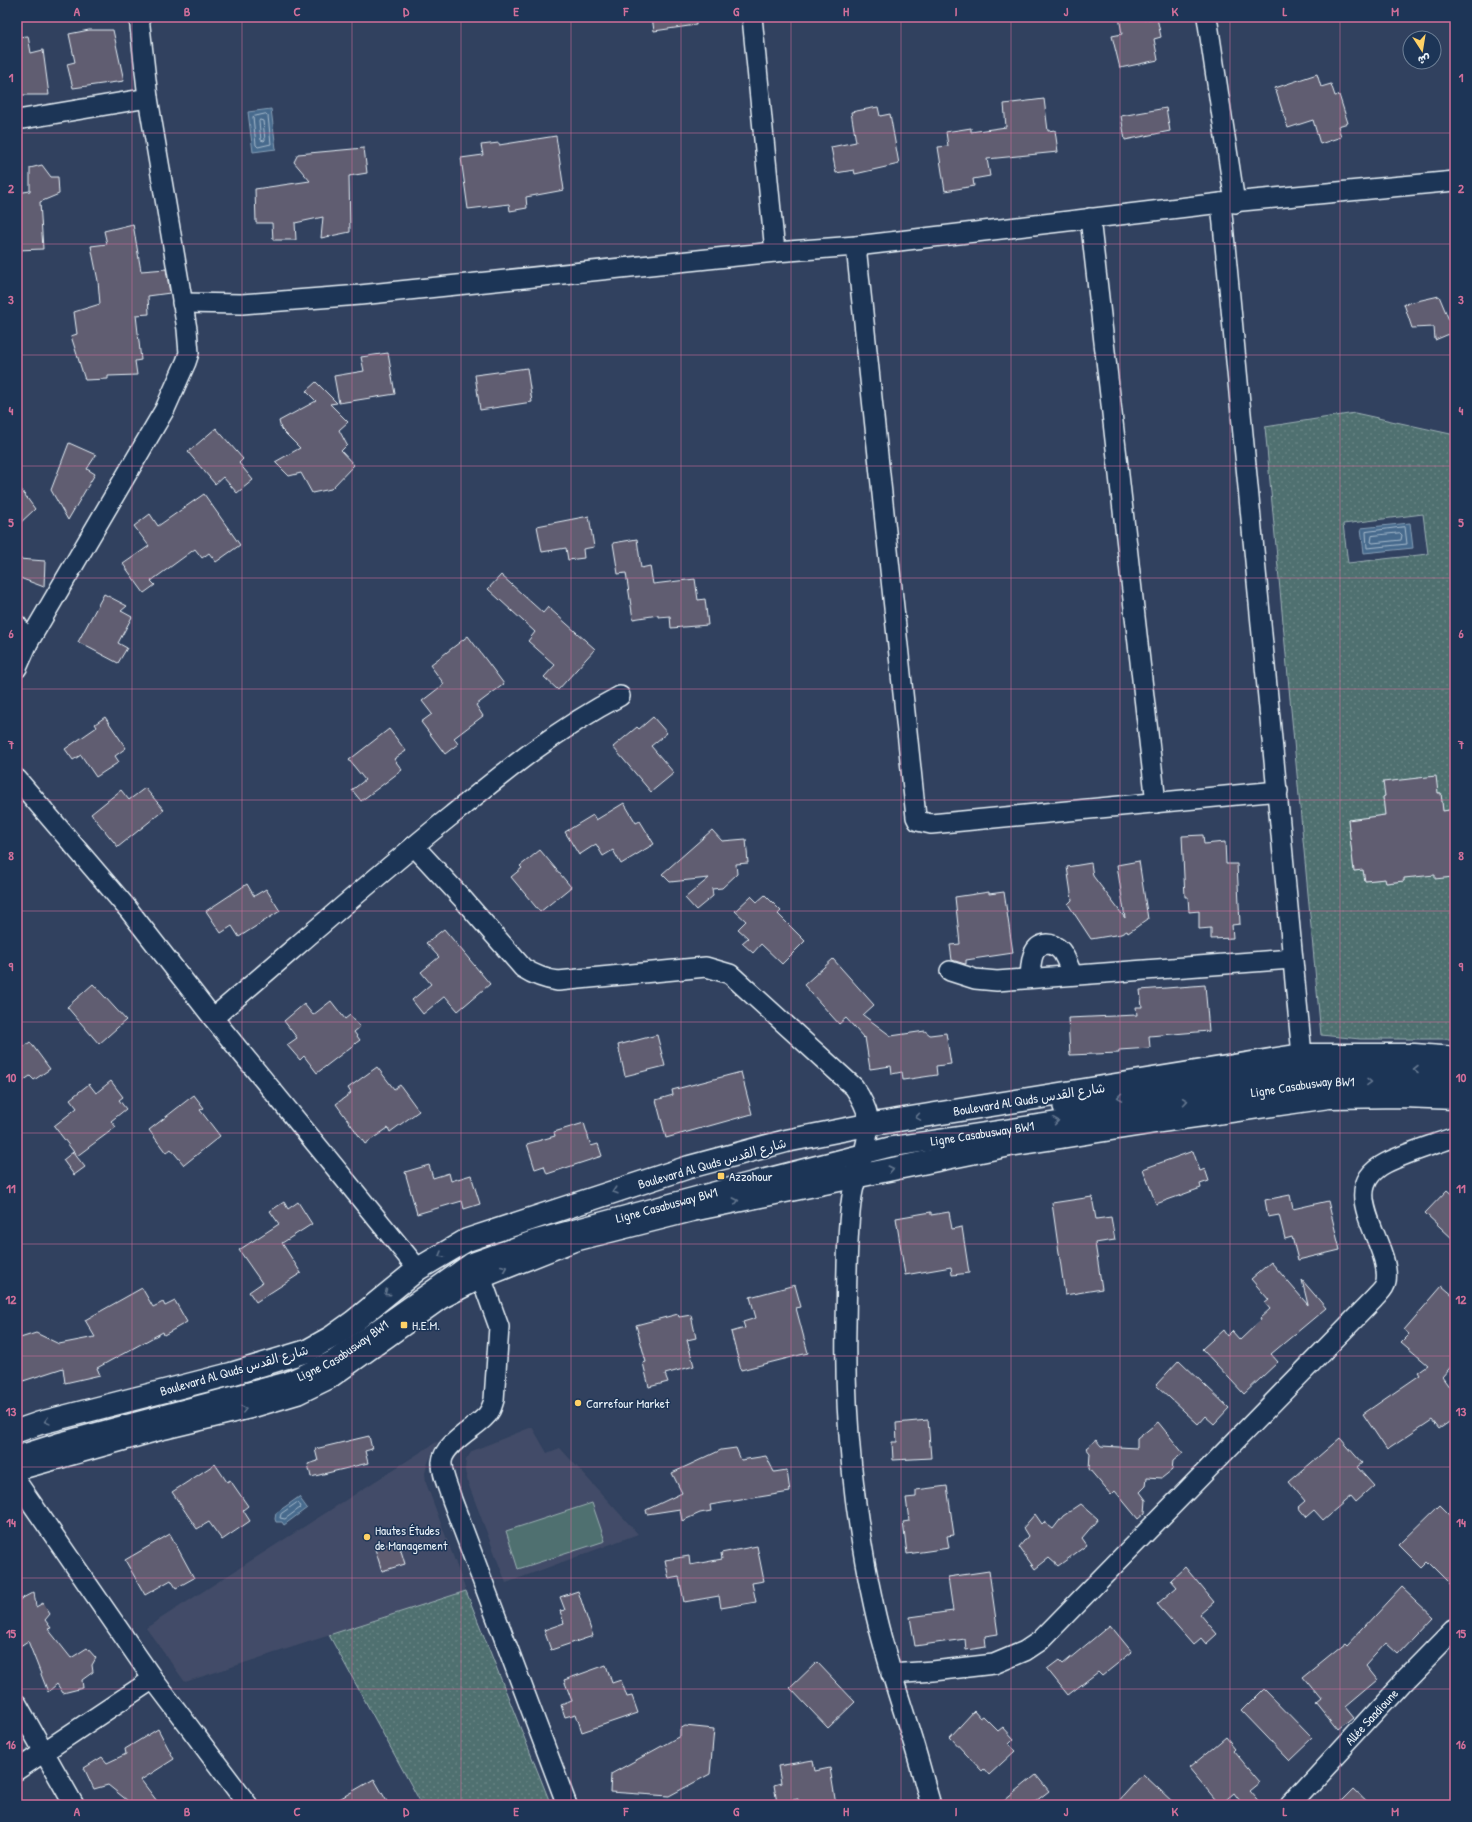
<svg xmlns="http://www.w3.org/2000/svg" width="1472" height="1822" viewBox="0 0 1472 1822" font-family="'Patrick Hand','Playpen Sans Arabic',sans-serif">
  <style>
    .built { fill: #424c67 }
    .grass { fill: url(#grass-dots); stroke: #9cb0b4; fill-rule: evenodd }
    .pitch { fill: #4f7070; stroke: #9cb0b4 }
    .water { fill: #466a8d; stroke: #87a0b8 }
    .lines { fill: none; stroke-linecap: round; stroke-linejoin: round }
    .shore { stroke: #a7bbcd; stroke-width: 1 }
    .building { fill: #615d71; stroke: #e8f1f8 }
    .minor-casing { stroke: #e8f1f8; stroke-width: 22 }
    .major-casing { stroke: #e8f1f8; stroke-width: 25 }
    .minor { stroke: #1d3557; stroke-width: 19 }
    .major { stroke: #1d3557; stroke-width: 22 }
    .oneway { stroke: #64778f }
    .grid { fill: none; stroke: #d16f9a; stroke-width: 1; stroke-opacity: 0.55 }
    .poi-dot { fill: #ffd166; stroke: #1d3557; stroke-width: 1.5 }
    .labels { text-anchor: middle; stroke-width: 3; stroke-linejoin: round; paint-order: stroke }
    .street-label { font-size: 13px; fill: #e8f1f8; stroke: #1d3557 }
    .poi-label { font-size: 13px; fill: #e8f1f8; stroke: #1d3557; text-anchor: start }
    .neatline { fill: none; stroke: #d16f9a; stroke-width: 1.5 }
    .grid-label { font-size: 13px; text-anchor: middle; font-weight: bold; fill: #d16f9a }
  </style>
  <defs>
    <pattern id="grass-dots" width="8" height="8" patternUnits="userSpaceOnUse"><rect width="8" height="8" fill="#4f7070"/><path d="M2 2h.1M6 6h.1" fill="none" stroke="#688585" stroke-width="1.8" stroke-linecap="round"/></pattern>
  </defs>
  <rect width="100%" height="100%" fill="#31415f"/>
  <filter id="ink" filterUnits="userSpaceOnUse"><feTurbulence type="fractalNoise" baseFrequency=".025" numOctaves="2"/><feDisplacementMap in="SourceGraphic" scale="8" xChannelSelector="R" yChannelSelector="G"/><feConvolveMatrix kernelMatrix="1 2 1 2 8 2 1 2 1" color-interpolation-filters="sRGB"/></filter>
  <g filter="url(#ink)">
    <path class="built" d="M532 1427 547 1453 560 1448 638 1534 506 1583 468 1483 465 1471 466 1460 472 1451Z
      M438 1441 427 1465 425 1473 426 1483 466 1591 185 1682 146 1628Z"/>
    <path class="grass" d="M1355 413 1455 435V809L1443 811 1441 793 1384 782 1385 796 1383 797 1385 815 1348 820 1354 871 1363 870 1365 881 1385 879 1386 883 1404 881 1402 864 1427 862 1453 877 1452 873H1455V1039H1360L1321 1035 1265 427ZM1423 514 1428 554 1348 563 1343 524Z
      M466 1591 551 1805H422L329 1635Z"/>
    <path class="pitch" d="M592 1503 605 1541 518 1569 506 1531Z"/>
    <path class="water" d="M271 109 276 149 253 152 248 112Z
      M1410 523 1413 548 1364 553 1361 528Z
      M299 1497 307 1508 284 1525 282 1522H276L275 1519 276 1513Z"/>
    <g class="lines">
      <path class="shore" d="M266 114 268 116 271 144 258 147 256 145 253 117Z
        M260 120 263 121 265 140 264 141 261 140 259 122Z
        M1405 527 1407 544 1367 548 1366 532Z
        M1400 533 1402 535 1401 540 1373 543 1371 542 1372 536Z
        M297 1503 301 1506 300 1508 285 1519 280 1518 281 1514Z"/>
    </g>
    <path class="building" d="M652 17H696V25L654 31Z
      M1119 17H1143L1144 20 1157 18 1161 37 1154 39 1158 60 1120 68 1112 36 1122 34Z
      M89 30H113L124 81 73 88 67 64 75 62 69 34Z
      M28 36 31 53 43 50 49 95H17V37Z
      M1317 74 1321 87 1331 84 1335 96 1339 95 1348 123 1338 126 1341 137 1320 144 1313 120 1288 128 1275 88Z
      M1044 99 1048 131 1055 130 1058 152 987 159 990 176 973 179 974 186 945 191 938 147 948 146 946 132 971 128V132L1006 127 1004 104Z
      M878 107 880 116 890 114 899 164 855 174 854 170 836 173 831 147 856 142 851 112Z
      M1166 108 1170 131 1125 140 1121 116Z
      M556 136 564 190 526 197 527 208 510 211 509 204 468 209 461 158 483 155 481 145 499 143V145Z
      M364 148 367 173 349 176 350 232 321 238 323 217 295 223 296 240H273L272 223H256L255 189 310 181 294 162 298 154Z
      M42 165 51 177H58L59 194 40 202 43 249 17 250V193L30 191V168Z
      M133 224 141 271 166 269 170 293 148 296 149 314 136 315 141 360 135 361 137 375 108 376V379L85 380 71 336 77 334 74 312 100 304 98 281 91 246 107 244 104 231Z
      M1439 296 1454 332 1435 340 1434 327 1412 328 1404 304Z
      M388 353 395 394 339 403 334 376 364 371 361 357Z
      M527 368 532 402 480 410 475 375Z
      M316 382 337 403 330 404 348 422 339 430 347 445 341 451 354 465 331 489 312 493 301 473 289 476 275 462 300 448 281 429 279 421 316 401 306 391Z
      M216 428 243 459 239 463 253 480 237 493 223 477 215 484 188 452Z
      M69 443 96 455 87 469 95 474 68 520 51 490Z
      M17 484 35 509 17 526Z
      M204 494 240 545 216 562 209 553 202 558 195 549 151 581 155 585 144 593 123 564 149 546 134 526 150 514 158 526Z
      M589 516 594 547 583 549 584 558 568 560 566 548 542 552 537 526Z
      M637 539 641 568 650 566 653 584 695 579 698 600 705 599 708 625 671 628 670 616 658 617V615L633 619 626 573 618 574 613 543Z
      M19 559 45 561 44 587 20 578Z
      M501 575 543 613 548 607 595 649 558 690 544 677 555 665 528 641 535 632 488 589Z
      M104 594 127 606 121 611 132 617 118 643 127 648 118 663 78 642Z
      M468 636 504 684 476 705 483 716 454 738 458 744 445 754 421 722 432 714 422 701 444 684 430 665Z
      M105 717 126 748 115 756 119 762 96 777 81 755 73 760 65 749 97 727 95 724Z
      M653 717 667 733 651 746 674 773 651 792 613 747 637 727 639 729Z
      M389 729 406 751 394 759 402 770 361 801 352 790 365 780 349 760Z
      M1436 776 1438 793H1441L1443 811 1455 809V873H1452L1453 877 1435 879V875L1404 878V881L1386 883 1385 879 1365 881 1363 870 1354 871 1348 820 1385 815 1383 797 1385 796 1383 782Z
      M145 788 164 810 118 847 91 814 121 790 129 800Z
      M624 803 636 823 640 821 654 844 621 864 613 850 603 856 596 844 579 855 565 832 593 815 596 820Z
      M712 830 722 841 746 839 748 863 736 864 737 874 722 888 712 889 713 896 696 910 685 898 709 878 670 882 662 874Z
      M1203 835 1204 844 1225 842 1226 864H1237L1240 924 1232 925 1233 938 1211 939V928L1199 929V911L1189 912 1188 897H1185L1182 836Z
      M540 850 571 887 540 912 511 877 522 868 520 866Z
      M1139 861 1148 919 1128 933 1127 931 1121 934 1091 939 1068 904 1072 900 1067 867 1091 863 1093 876 1125 918 1117 865Z
      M247 884 254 896 266 889 280 911 239 937 232 926 221 933 206 911Z
      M989 892V894L1004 892 1013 953 966 960V964H965L952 960 950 945 960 944 955 897Z
      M765 895 781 911 778 914 805 941 782 964 761 944 753 953 742 943 748 938 738 929 746 921 735 911 751 896 757 902Z
      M444 929 490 984 458 1011 445 996 423 1014 412 1000 431 984 421 972 439 957 426 943Z
      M833 959 874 1005 863 1015 891 1036 925 1031 930 1035 946 1033 951 1064 936 1066 937 1075 903 1080 902 1072 892 1074 891 1066 870 1069 865 1037 864 1038 846 1018 839 1024 804 985Z
      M93 984 126 1020 99 1044 67 1007Z
      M1205 985 1209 1031 1149 1036 1150 1048 1119 1050V1053L1070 1055 1068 1018 1137 1015 1136 1007H1142L1140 990Z
      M331 1001 345 1019 350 1015 360 1027 354 1032 360 1040 317 1073 304 1056 300 1060 287 1045 297 1038 284 1021 304 1004 313 1015Z
      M657 1035 665 1066 625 1076 618 1045Z
      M30 1042 50 1069 34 1080 30 1076 17 1085V1052Z
      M377 1067 394 1089 400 1085 419 1111 390 1132 388 1128 365 1144 336 1104 351 1093 348 1088Z
      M741 1072 752 1114 666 1138 656 1100 673 1095 672 1090Z
      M111 1081 123 1097 119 1100 126 1109 111 1121 116 1127 77 1156 54 1126 77 1108 70 1099 89 1084 96 1093Z
      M194 1095 204 1108 200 1110 220 1136 184 1165 171 1149 166 1153 149 1130Z
      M584 1123 591 1146 598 1144 602 1156 547 1174 544 1166 535 1169 527 1144 555 1136 554 1132Z
      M1193 1151 1200 1171 1205 1169 1209 1181 1200 1184 1201 1188 1156 1204 1143 1169Z
      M73 1152 85 1167 74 1175 63 1160Z
      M429 1165 433 1178 449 1173 451 1181 471 1175 480 1204 464 1209 462 1201 417 1214 405 1172Z
      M1447 1190 1455 1197V1241L1425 1213Z
      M1290 1195 1293 1209 1328 1201 1340 1250 1298 1260 1292 1237 1285 1239 1279 1215 1268 1217 1265 1200Z
      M1092 1197 1096 1219 1111 1217 1115 1240 1095 1243 1102 1289 1065 1295 1052 1203Z
      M284 1202 288 1209 298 1202 312 1224 282 1243 301 1273 256 1302 249 1292 262 1283 239 1250 279 1224 270 1211Z
      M931 1212V1215L949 1212 952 1229 962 1227 969 1273 952 1275 951 1267 905 1275 896 1218Z
      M1271 1262 1308 1305 1302 1280 1326 1308 1271 1354 1278 1362 1244 1394 1202 1349 1223 1330 1227 1336 1232 1331 1240 1340 1261 1320 1260 1318 1270 1309 1265 1303 1269 1300 1251 1279Z
      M795 1285 801 1307 796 1308 808 1353 741 1370 731 1332 745 1328 743 1322 756 1318 750 1297Z
      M1442 1286 1455 1297V1362L1442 1377 1455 1395V1418L1439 1429 1432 1420 1387 1450 1363 1414 1420 1375 1418 1372 1428 1365 1401 1342 1409 1334 1404 1330Z
      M142 1288 153 1307 163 1302 165 1306 175 1301 187 1322 164 1335 163 1332 97 1368 100 1375 65 1383 63 1368 17 1383V1339L36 1333 59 1344 95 1337 85 1320Z
      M678 1314 679 1317 691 1315 696 1338 687 1340 694 1366 665 1374 668 1382 649 1387 643 1363 646 1362 636 1325Z
      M1179 1360 1229 1408 1214 1424 1205 1416 1198 1424 1156 1385Z
      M928 1420 931 1458 893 1460 892 1442H897L896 1423Z
      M1158 1422 1183 1453 1173 1461 1172 1470 1162 1478 1147 1477 1146 1486 1140 1492 1146 1500 1145 1513 1138 1519 1115 1491 1111 1495 1089 1469 1090 1453 1086 1448 1096 1440 1101 1446 1137 1448V1439Z
      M369 1436 372 1449 365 1451 368 1463 311 1477 308 1464 318 1461 315 1449Z
      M1340 1438 1362 1463 1357 1467 1374 1486 1356 1502 1351 1496 1323 1520 1314 1510 1306 1517 1298 1507 1305 1501 1289 1482Z
      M736 1448 741 1460 766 1456 774 1472 787 1470 790 1492 710 1505 711 1511 700 1513 682 1521 680 1509 647 1514 646 1510 682 1493 672 1473 721 1450Z
      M215 1464 227 1482 230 1480 248 1506 243 1510 250 1521 222 1540 209 1522 197 1529 172 1492Z
      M947 1486 954 1535 947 1536 949 1548 907 1554 903 1522 909 1521 906 1498 916 1497V1490Z
      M1081 1504 1098 1519 1082 1538 1087 1545 1058 1566 1049 1558 1035 1569 1019 1547 1028 1536 1023 1528 1035 1514 1042 1524 1044 1522 1053 1529 1063 1516Z
      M1440 1505 1455 1520V1589L1428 1562 1422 1568 1399 1545Z
      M170 1534 194 1578 176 1588 171 1580 145 1595 125 1560Z
      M398 1541 405 1564 382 1571 375 1549Z
      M757 1546 764 1581 752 1583 756 1602 721 1608 719 1596 684 1602 679 1577 669 1579 665 1560 689 1556 690 1565 722 1559 721 1553Z
      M1185 1567 1214 1602 1200 1614 1217 1634 1206 1644 1201 1638 1193 1645 1157 1604 1177 1587 1171 1580Z
      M989 1571 998 1634 985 1636 986 1647 966 1650 965 1639 915 1646 910 1617 953 1611 948 1577Z
      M1401 1587 1433 1617 1398 1654 1386 1643 1366 1665 1377 1679 1345 1706 1354 1717 1338 1730 1316 1703 1321 1699 1303 1677 1346 1642 1348 1644Z
      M578 1591 593 1636 551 1650 544 1630 564 1623 560 1611 565 1610 560 1597Z
      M34 1592 36 1607 43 1603 50 1614 45 1620 51 1628 48 1629 71 1658 87 1648 96 1658 92 1665 93 1672 82 1680 83 1688 63 1693 57 1684 48 1692 28 1641 17 1648V1601Z
      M1110 1625 1132 1652 1102 1676 1098 1672 1068 1695 1047 1669 1059 1660 1063 1664Z
      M817 1662 855 1702 828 1728 790 1688Z
      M606 1665 612 1683 621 1680 627 1697 632 1696 638 1713 582 1732 576 1714 565 1717 561 1705 572 1701 564 1680Z
      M1264 1689 1312 1738 1289 1760 1242 1711Z
      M974 1711 980 1718 983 1716 998 1731 1003 1727 1014 1739 1009 1744 1015 1751 989 1775 984 1769 982 1771 950 1737Z
      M685 1726 714 1729 710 1774 669 1796 610 1792 611 1774 680 1736V1729Z
      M158 1729 174 1759 141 1780 160 1805H133L108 1785 94 1789 84 1768 102 1757 107 1763 126 1754 125 1749Z
      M1226 1737 1235 1748 1233 1750 1260 1782 1249 1791 1261 1805H1243L1234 1793 1220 1805 1189 1768Z
      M813 1760 815 1771 830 1768 836 1805H799L798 1799 777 1803 774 1785 781 1783 778 1766Z
      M1143 1774 1176 1805H1115Z
      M1036 1775 1049 1791 1031 1805H999Z
      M374 1779 389 1805H329Z
      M1353 1788 1371 1805H1336Z"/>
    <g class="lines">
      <g class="minor-casing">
        <g id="minor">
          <path d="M752 17 775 252"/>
          <path d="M1207 17 1235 203"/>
          <path d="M17 120 148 98"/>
          <path d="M1221 203 1302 1055"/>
          <path d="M1090 218 1156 803"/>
          <path d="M856 246 916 817 918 821 931 824 1278 791"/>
          <path d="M182 303 242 304 360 295 775 252 856 246 1221 203 1455 181"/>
          <path d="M17 625 28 643"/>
          <path d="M17 668 28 643 165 409 186 362 189 353 187 329 148 98 139 17"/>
          <path d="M17 779 128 909 213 1018 418 1269"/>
          <path d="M414 846 462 898 523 968C534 975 544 979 558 981L706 967 730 974 854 1087C860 1096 866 1106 868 1117 871 1144 856 1170 852 1196 846 1236 847 1284 846 1325 844 1417 854 1517 874 1607 884 1654 900 1699 914 1745 920 1765 925 1785 931 1805"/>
          <path d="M950 971 975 979 997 981 1292 959"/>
          <path d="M1030 978C1031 966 1030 945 1047 944 1052 944 1057 947 1061 951 1066 957 1069 967 1072 974"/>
          <path d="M213 1018C293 950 371 880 452 815 507 770 557 729 620 696"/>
          <path d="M1063 1107 1291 1069H1455"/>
          <path d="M481 1277 499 1327 494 1400C492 1407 490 1413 484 1418 473 1429 443 1445 442 1462 441 1473 449 1489 452 1500L567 1805"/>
          <path id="s1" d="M17 1456 58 1443 287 1382 334 1360 471 1263 535 1240 736 1186 890 1147 1326 1081 1455 1083"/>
          <path d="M17 1482 153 1679 248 1805"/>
          <path d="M891 1674 933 1671 994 1664 1025 1651 1040 1641 1374 1299C1378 1294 1385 1289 1386 1282 1392 1243 1333 1190 1386 1163 1408 1152 1433 1145 1455 1137"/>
          <path d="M17 1704 74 1805"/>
          <path d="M17 1770 153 1679"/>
          <path id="s2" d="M1290 1805 1406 1679 1455 1629"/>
        </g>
      </g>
      <g class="major-casing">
        <path id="major" d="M17 1431 40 1423 231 1374 307 1351 332 1337 353 1322 418 1269 467 1240 689 1167 786 1141 867 1125 1302 1055H1414L1455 1058
          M17 1469 163 1428 250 1407 297 1393 328 1378 440 1298 481 1277 574 1240 692 1210 1010 1145 1162 1121 1329 1097 1403 1096 1455 1098"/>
      </g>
      <use href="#minor" class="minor"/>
      <use href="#major" class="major"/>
    </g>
    <defs><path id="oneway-chevron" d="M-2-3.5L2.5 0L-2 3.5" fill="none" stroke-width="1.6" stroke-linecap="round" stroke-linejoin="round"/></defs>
    <g class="oneway">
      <use href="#oneway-chevron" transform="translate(1416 1069) rotate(180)"/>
      <use href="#oneway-chevron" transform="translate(1369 1082) rotate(1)"/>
      <use href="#oneway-chevron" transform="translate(1120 1097) rotate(171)"/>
      <use href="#oneway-chevron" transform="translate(1185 1101) rotate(-8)"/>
      <use href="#oneway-chevron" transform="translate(918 1117) rotate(171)"/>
      <use href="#oneway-chevron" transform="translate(1056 1121) rotate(-9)"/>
      <use href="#oneway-chevron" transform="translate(891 1169) rotate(-12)"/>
      <use href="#oneway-chevron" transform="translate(615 1191) rotate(162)"/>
      <use href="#oneway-chevron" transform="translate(736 1201) rotate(-11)"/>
      <use href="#oneway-chevron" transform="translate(441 1255) rotate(150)"/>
      <use href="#oneway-chevron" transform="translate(504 1268) rotate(-22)"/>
      <use href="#oneway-chevron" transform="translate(387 1293) rotate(143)"/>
      <use href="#oneway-chevron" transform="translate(244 1409) rotate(-14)"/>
      <use href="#oneway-chevron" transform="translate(47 1421) rotate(165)"/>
    </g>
  </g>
  <path class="grid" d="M132 17V1805M242 17V1805M352 17V1805M461 17V1805M571 17V1805M681 17V1805M791 17V1805M901 17V1805M1011 17V1805M1120 17V1805M1230 17V1805M1340 17V1805M17 133H1455M17 244H1455M17 355H1455M17 466H1455M17 578H1455M17 689H1455M17 800H1455M17 911H1455M17 1022H1455M17 1133H1455M17 1244H1455M17 1356H1455M17 1467H1455M17 1578H1455M17 1689H1455"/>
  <g class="poi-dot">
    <rect x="717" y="1172" width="8" height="8" rx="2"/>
    <rect x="400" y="1321" width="8" height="8" rx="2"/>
    <circle cx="578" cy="1403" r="4"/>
    <circle cx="367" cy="1537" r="4"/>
  </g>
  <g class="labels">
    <g class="street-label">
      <text dy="5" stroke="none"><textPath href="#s1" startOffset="1352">Ligne Casabusway BW1</textPath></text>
      <text transform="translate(1029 1099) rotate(-9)" y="5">Boulevard Al Quds شارع القدس</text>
      <text dy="5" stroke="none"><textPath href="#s1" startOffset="1028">Ligne Casabusway BW1</textPath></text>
      <text transform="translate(712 1163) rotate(-16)" y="5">Boulevard Al Quds شارع القدس</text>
      <text dy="5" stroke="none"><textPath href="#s1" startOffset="704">Ligne Casabusway BW1</textPath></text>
      <text dy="5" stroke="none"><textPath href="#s1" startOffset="344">Ligne Casabusway BW1</textPath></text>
      <text transform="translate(234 1370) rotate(-16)" y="5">Boulevard Al Quds شارع القدس</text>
      <text dy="5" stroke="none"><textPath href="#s2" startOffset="120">Allée Saadioune</textPath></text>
    </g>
    <g class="poi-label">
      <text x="729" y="1181">Azzohour</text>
      <text x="412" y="1330">H.E.M.</text>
      <text x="586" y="1408">Carrefour Market</text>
      <text x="375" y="1535">Hautes Études<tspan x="375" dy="15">de Management</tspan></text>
    </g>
  </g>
  <rect width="1472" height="1822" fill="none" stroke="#1d3557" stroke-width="44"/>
  <g transform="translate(1422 50) rotate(168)"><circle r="19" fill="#1d3557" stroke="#6e8097"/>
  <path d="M0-3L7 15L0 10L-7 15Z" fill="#ffd166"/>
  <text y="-6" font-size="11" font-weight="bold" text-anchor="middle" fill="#e8f1f8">ش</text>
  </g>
  <rect x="22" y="22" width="1428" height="1778" class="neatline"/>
  <g class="grid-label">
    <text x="77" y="16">A</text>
    <text x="187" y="16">B</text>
    <text x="297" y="16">C</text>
    <text x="406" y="16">D</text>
    <text x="516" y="16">E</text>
    <text x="626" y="16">F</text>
    <text x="736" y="16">G</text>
    <text x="846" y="16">H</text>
    <text x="956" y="16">I</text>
    <text x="1066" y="16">J</text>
    <text x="1175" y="16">K</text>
    <text x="1285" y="16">L</text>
    <text x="1395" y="16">M</text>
    <text x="11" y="82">1</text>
    <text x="1461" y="82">1</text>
    <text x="11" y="193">2</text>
    <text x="1461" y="193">2</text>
    <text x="11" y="304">3</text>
    <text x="1461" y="304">3</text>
    <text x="11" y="415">4</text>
    <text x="1461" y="415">4</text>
    <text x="11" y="527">5</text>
    <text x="1461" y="527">5</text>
    <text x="11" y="638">6</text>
    <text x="1461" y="638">6</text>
    <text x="11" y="749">7</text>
    <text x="1461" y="749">7</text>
    <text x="11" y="860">8</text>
    <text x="1461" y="860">8</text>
    <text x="11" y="971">9</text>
    <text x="1461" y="971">9</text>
    <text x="11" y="1082">10</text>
    <text x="1461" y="1082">10</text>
    <text x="11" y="1193">11</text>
    <text x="1461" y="1193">11</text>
    <text x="11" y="1304">12</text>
    <text x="1461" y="1304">12</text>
    <text x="11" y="1416">13</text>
    <text x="1461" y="1416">13</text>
    <text x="11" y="1527">14</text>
    <text x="1461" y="1527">14</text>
    <text x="11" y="1638">15</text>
    <text x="1461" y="1638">15</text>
    <text x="11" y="1749">16</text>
    <text x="1461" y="1749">16</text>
    <text x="77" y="1816">A</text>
    <text x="187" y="1816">B</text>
    <text x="297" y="1816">C</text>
    <text x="406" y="1816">D</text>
    <text x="516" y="1816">E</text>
    <text x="626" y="1816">F</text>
    <text x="736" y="1816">G</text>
    <text x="846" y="1816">H</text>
    <text x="956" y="1816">I</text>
    <text x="1066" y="1816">J</text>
    <text x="1175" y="1816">K</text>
    <text x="1285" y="1816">L</text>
    <text x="1395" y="1816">M</text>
  </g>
</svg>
